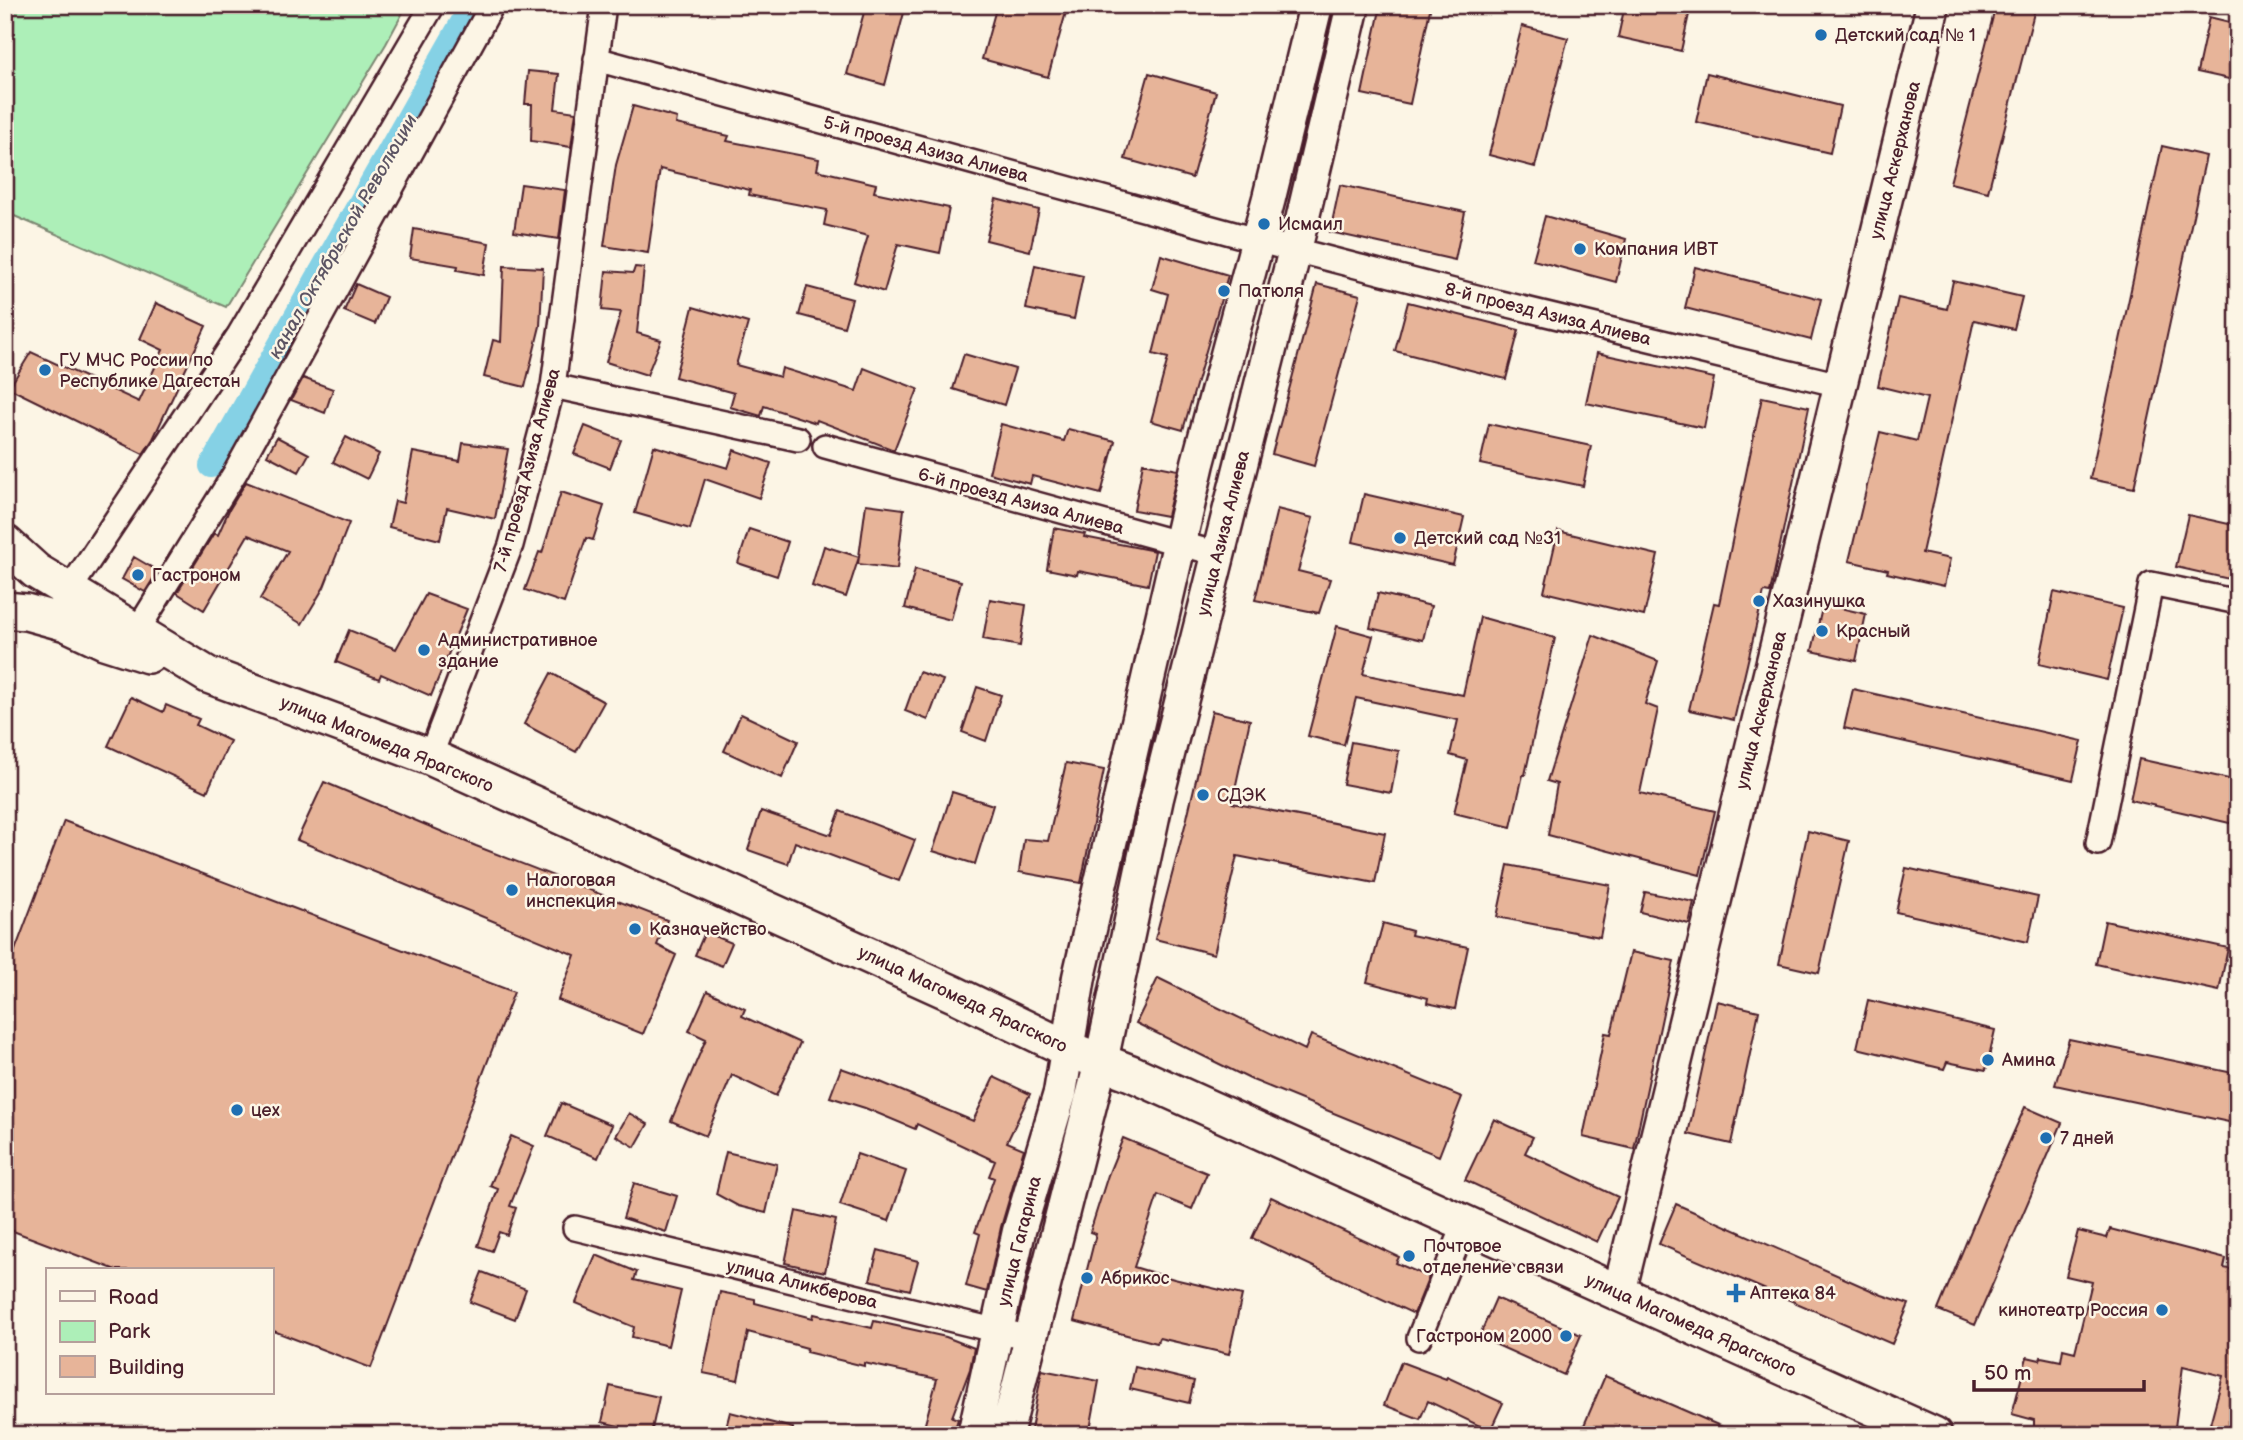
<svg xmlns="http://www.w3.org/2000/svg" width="2243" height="1440" viewBox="0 0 2243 1440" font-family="'Balsamiq Sans',sans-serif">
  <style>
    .green { fill: #adefb8; stroke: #7c8772; stroke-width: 2 }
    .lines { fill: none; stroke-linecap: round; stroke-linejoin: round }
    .canal { stroke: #85d1e5; stroke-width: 24 }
    .building { fill: #e7b499; stroke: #4a1f2b; stroke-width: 2 }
    .minor-casing { stroke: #4a1f2b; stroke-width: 28 }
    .secondary-casing { stroke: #4a1f2b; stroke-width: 37 }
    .primary-casing { stroke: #4a1f2b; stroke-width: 40 }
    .minor { stroke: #fcf5e5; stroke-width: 23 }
    .secondary { stroke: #fcf5e5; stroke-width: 32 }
    .primary { stroke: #fcf5e5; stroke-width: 35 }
    .poi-dot { fill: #1f6fb2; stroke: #fcf5e5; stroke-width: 2.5 }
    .labels { text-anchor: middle; stroke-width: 5; stroke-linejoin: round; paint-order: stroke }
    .poi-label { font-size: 18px; fill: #4a1f2b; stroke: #fcf5e5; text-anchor: start }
    .street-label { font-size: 18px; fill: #4a1f2b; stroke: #fcf5e5 }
    .water-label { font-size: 19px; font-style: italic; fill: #5c5463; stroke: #fcf5e5 }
  </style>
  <rect width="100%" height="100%" fill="#fcf5e5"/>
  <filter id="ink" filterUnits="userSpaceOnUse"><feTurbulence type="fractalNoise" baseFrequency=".0143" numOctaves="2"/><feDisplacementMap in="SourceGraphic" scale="14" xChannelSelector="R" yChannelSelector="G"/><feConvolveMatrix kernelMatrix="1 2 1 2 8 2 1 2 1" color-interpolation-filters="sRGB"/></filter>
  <g filter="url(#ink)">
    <path class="green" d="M5 5H407L386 44 226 307 5 212Z"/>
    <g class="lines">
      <path class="canal" d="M211 466 472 5"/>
    </g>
    <path class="building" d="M866 5H906L885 85 847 74Z
      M997 5H1068L1048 77 982 59Z
      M1381 5H1431L1410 104 1362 94Z
      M1625 5H1691L1681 51 1618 37Z
      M1996 5H2036L1988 192 1950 183Z
      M2209 17 2238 24V81L2197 72Z
      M1522 26 1568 38 1535 167 1489 155Z
      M528 71 559 74 555 109 576 112 571 147 531 141 532 104H525Z
      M1149 73 1216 92 1192 178 1125 159Z
      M1707 73 1840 106 1830 153 1696 122Z
      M633 106 677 118 676 124 729 136 727 141 819 159 817 170 876 184 874 192 949 208 940 253 898 244 884 292 854 282 868 236 824 225 827 210 749 195 750 190 660 169 648 253 604 246 616 165Z
      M2162 146 2206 156 2134 488 2090 479Z
      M521 184 565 190 559 239 514 232Z
      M1340 185 1465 212 1455 260 1330 232Z
      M996 199 1039 210 1030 251 986 240Z
      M1545 216 1626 239 1616 282 1533 260Z
      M414 229 489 243 484 275 457 270 458 266 410 258Z
      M1161 255 1228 275 1183 430 1151 421 1168 358 1153 354 1168 294 1152 289Z
      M1035 265 1083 276 1074 319 1026 309Z
      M504 266 543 268 540 326 525 387 484 377 493 340 501 342Z
      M635 267 644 268 637 333 661 340 647 375 606 362 621 312 602 310 606 271 633 273Z
      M1695 267 1821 299 1811 340 1685 308Z
      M1953 281 2022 297 2014 329 1974 320 1922 553 1950 559 1944 586 1887 573 1888 570 1849 561 1880 432 1917 441 1927 398 1878 386 1898 298 1947 309Z
      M356 284 386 297 375 324 344 311Z
      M1317 284 1360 295 1314 466 1272 454Z
      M807 287 852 299 844 327 799 315Z
      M1408 302 1519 330 1506 379 1395 351Z
      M156 303 206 326 153 439 143 454 9 388 31 352 139 402 163 350 140 339Z
      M693 307 748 323 736 365 780 377 782 368 856 391 864 368 918 389 894 450 817 420 816 423 764 406 761 416 730 407 734 393 675 377Z
      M1597 353 1714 378 1704 428 1586 403Z
      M964 354 1015 369 1004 405 953 389Z
      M303 378 333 389 325 413 291 400Z
      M1762 397 1809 407 1770 593 1764 592 1734 720 1689 710 1714 603 1719 604Z
      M1001 424 1064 441 1068 429 1115 441 1101 494 1032 476 1030 484 989 473Z
      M1489 424 1591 446 1583 486 1480 464Z
      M585 426 621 440 610 468 574 454Z
      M277 437 309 454 299 472 267 455Z
      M346 437 379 454 367 479 333 462Z
      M463 443 508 449 495 519 447 508 440 540 389 527 395 501 403 503 413 452 460 461Z
      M654 446 728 468 734 450 771 463 759 498 705 479 690 529 635 513Z
      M1143 463 1178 470 1167 516 1134 510Z
      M246 482 349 523 324 587 302 624 260 599 288 551 248 535 204 610 177 593 214 533 218 535 229 510Z
      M561 492 604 506 593 540 586 538 564 603 525 590 539 552 542 553Z
      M1364 494 1464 517 1453 565 1353 542Z
      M866 504 904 509 897 569 858 564Z
      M1277 509 1313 518 1298 571 1330 579 1319 613 1255 600Z
      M2188 515 2238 526V581L2176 567Z
      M1054 528 1085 534 1084 537 1155 551 1148 585 1078 571 1077 575 1047 569Z
      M749 529 788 542 777 576 738 563Z
      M1558 531 1658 555 1644 616 1544 592Z
      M824 546 859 557 846 597 812 586Z
      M134 557 158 571 145 592 122 579Z
      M915 569 961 581 951 620 905 608Z
      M2054 592 2123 608 2107 680 2039 664Z
      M1378 593 1431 606 1423 640 1370 628Z
      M426 594 467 609 431 696 381 674 379 679 336 662 349 630 396 649Z
      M990 599 1026 605 1020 646 983 639Z
      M1823 604 1866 614 1856 661 1812 651Z
      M1480 617 1555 638 1525 775H1523L1511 827 1454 813 1467 760 1450 755 1458 720 1356 698 1344 745 1308 736 1337 626 1373 636 1363 674 1463 695Z
      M1593 635 1658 661 1645 704 1658 709 1640 793 1715 811 1700 875 1548 835 1557 784 1547 781Z
      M919 672 943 680 928 720 905 711Z
      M551 673 604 702 576 752 524 724Z
      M977 687 1001 695 986 741 962 732Z
      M1853 689 2082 741 2073 780 1844 728Z
      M131 697 163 712 166 705 199 719 196 725 230 741 207 792 108 746Z
      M1212 711 1250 720 1232 803 1385 833 1375 883 1237 856 1214 954 1155 939 1187 818Z
      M741 714 798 741 782 778 724 751Z
      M1351 742 1399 751 1391 793 1343 784Z
      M2139 759 2238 781V825L2130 800Z
      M1066 763 1104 770 1081 883 1019 872 1024 839 1048 841Z
      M324 782 476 846 667 920 657 945 676 955 643 1034 558 1000 575 955 297 840Z
      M952 792 993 805 975 864 933 851Z
      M761 811 831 835 840 811 915 840 899 881 795 842 788 864 748 850Z
      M64 821 514 992 371 1368 271 1330V1270H116L5 1228V977Z
      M1808 831 1849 841 1819 973 1779 964Z
      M1508 865 1610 885 1600 937 1497 917Z
      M1906 868 2038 897 2028 942 1896 912Z
      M1645 892 1694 902 1689 924 1640 912Z
      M2105 921 2228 948 2219 991 2096 964Z
      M1383 923 1412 931 1411 935 1468 947 1455 1009 1427 1003 1428 998 1367 982Z
      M705 932 732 943 722 966 695 955Z
      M1631 952 1674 961 1634 1149 1583 1137 1605 1033 1611 1034Z
      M1158 978 1305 1050 1311 1035 1462 1097 1439 1156 1250 1079 1136 1023Z
      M707 991 745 1009 742 1016 800 1043 776 1096 732 1075 706 1136 671 1121 706 1039 689 1031Z
      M1868 1000 1995 1030 1986 1070 1947 1062 1944 1069 1857 1048Z
      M1717 1001 1759 1011 1731 1144 1688 1134Z
      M2069 1039 2238 1074V1124L2055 1085Z
      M841 1068 878 1081 973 1121 994 1077 1030 1094 1007 1142 1024 1149 1001 1227 987 1292 966 1286 980 1234 975 1232 994 1178 989 1176 995 1161 917 1124 915 1129 865 1108 830 1097Z
      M561 1103 612 1125 598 1158 547 1136Z
      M2025 1107 2062 1123 1975 1325 1938 1310 1990 1185Z
      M629 1113 648 1124 635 1147 616 1136Z
      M1494 1119 1533 1137 1525 1153 1618 1197 1597 1242 1465 1180Z
      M511 1136 534 1146 510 1206 516 1208 507 1235 499 1232 492 1251 478 1246 498 1189 490 1186Z
      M1123 1138 1207 1173 1192 1209 1158 1195 1134 1267 1174 1279 1242 1295 1229 1354 1159 1338 1157 1343 1074 1321 1096 1234 1090 1232 1108 1175Z
      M726 1152 777 1164 766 1213 738 1206 716 1194Z
      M857 1154 906 1171 889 1221 840 1205Z
      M634 1183 677 1196 666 1232 623 1218Z
      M1271 1197 1399 1257 1396 1263 1429 1277 1414 1314 1252 1238Z
      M1676 1204 1882 1295 1909 1304 1892 1344 1659 1244Z
      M796 1211 836 1220 825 1272 785 1263Z
      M2110 1229 2226 1259 2224 1268 2238 1271V1399L2230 1429 2210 1424 2223 1376 2183 1366 2174 1435H2056L2034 1430V1420L2012 1414 2027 1357 2040 1360 2041 1357 2061 1361 2063 1349 2075 1352 2092 1282 2066 1276 2078 1231 2107 1238Z
      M878 1250 918 1261 910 1290 870 1280Z
      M596 1255 637 1272 634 1280 681 1291 668 1346 632 1337 634 1327 576 1303Z
      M482 1272 526 1289 515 1319 470 1302Z
      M720 1292 755 1299V1303L813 1318 814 1314 872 1328 874 1321 946 1337 974 1348 970 1369 952 1417 958 1419 953 1435H922L937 1379 864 1363V1366L806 1352 807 1348 748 1332 738 1380 703 1373Z
      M1496 1298 1581 1335 1564 1375 1479 1337Z
      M1401 1362 1446 1379 1447 1377 1503 1403 1490 1431 1428 1401 1420 1419 1384 1405Z
      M1135 1367 1194 1381 1189 1403 1130 1389Z
      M1042 1370 1099 1381 1089 1435H1030Z
      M1605 1376 1741 1435H1593L1582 1430Z
      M610 1386 659 1397 651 1434 602 1422Z
      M730 1412 793 1428 792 1435H724Z"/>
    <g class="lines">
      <g class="minor-casing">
        <path id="minor" d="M596 59 1256 240 1484 299 1840 385
          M553 386 798 439
          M825 446 1218 554
          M68 592 239 335 433 5
          M137 631 235 473 492 5
          M430 757 511 545 553 386 604 5
          M2098 843 2151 584 2238 602
          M575 1228 998 1331 1030 1337
          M1419 1338 1465 1224"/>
      </g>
      <g class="secondary-casing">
        <path id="secondary" d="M1619 1293 1933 5
          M974 1435 1019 1231 1060 1093 1079 977 1198 463 1269 198 1316 5
          M1006 1435 1101 1062 1157 798 1295 250 1353 5"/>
      </g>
      <g class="primary-casing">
        <path id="primary" d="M5 543 36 571 208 675 430 757 954 994 1068 1049 1131 1073 1934 1435
          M5 610 26 612 66 623 104 641 148 655"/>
      </g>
      <use href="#minor" class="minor"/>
      <use href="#secondary" class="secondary"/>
      <use href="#primary" class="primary"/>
    </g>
  </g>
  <g class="poi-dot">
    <circle cx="1821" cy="35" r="7"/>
    <circle cx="1264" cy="224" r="7"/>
    <circle cx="1580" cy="249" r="7"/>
    <circle cx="1224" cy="291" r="7"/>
    <circle cx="45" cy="370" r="7"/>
    <circle cx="1400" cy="538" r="7"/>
    <circle cx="138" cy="575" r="7"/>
    <circle cx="1759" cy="601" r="7"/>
    <circle cx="1822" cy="631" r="7"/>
    <circle cx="424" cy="650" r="7"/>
    <circle cx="1203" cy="795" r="7"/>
    <circle cx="512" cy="890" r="7"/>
    <circle cx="635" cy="929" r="7"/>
    <circle cx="1988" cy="1060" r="7"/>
    <circle cx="237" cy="1110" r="7"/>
    <circle cx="2046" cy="1138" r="7"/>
    <circle cx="1409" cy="1256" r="7"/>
    <circle cx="1087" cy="1278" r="7"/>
    <path d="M1732.5 1282.5h7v7h7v7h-7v7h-7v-7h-7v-7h7z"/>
    <circle cx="2162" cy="1310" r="7"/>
    <circle cx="1566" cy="1336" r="7"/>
  </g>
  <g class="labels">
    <g class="poi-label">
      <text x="1835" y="41">Детский сад № 1</text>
      <text x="1278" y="230">Исмаил</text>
      <text x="1594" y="255">Компания ИВТ</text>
      <text x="1238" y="297">Патюля</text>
      <text x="59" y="366">ГУ МЧС России по<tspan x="59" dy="21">Республике Дагестан</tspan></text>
      <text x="1414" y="544">Детский сад №31</text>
      <text x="152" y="581">Гастроном</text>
      <text x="1773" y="607">Хазинушка</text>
      <text x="1836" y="637">Красный</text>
      <text x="438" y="646">Административное<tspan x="438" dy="21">здание</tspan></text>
      <text x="1217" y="801">СДЭК</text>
      <text x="526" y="886">Налоговая<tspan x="526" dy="21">инспекция</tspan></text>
      <text x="649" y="935">Казначейство</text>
      <text x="2002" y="1066">Амина</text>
      <text x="251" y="1116">цех</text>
      <text x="2060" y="1144">7 дней</text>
      <text x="1423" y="1252">Почтовое<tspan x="1423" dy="21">отделение связи</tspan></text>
      <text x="1101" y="1284">Абрикос</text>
      <text x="1750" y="1299">Аптека 84</text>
      <text x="2148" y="1316" text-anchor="end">кинотеатр Россия</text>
      <text x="1552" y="1342" text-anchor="end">Гастроном 2000</text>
    </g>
    <g class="street-label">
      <text transform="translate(926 149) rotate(15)" y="6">5-й проезд Азиза Алиева</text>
      <text transform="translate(1895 160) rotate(-76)" y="6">улица Аскерханова</text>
      <text transform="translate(1548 314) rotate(14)" y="6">8-й проезд Азиза Алиева</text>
      <text transform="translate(527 470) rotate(-75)" y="6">7-й проезд Азиза Алиева</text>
      <text transform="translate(1021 501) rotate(15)" y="6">6-й проезд Азиза Алиева</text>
      <text transform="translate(1223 533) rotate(-76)" y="6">улица Азиза Алиева</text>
      <text transform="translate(1761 710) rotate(-76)" y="6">улица Аскерханова</text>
      <text transform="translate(387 744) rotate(22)" y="6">улица Магомеда Ярагского</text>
      <text transform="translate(963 999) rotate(25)" y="6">улица Магомеда Ярагского</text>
      <text transform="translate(1019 1241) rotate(-76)" y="6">улица Гагарина</text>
      <text transform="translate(802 1284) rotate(14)" y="6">улица Аликберова</text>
      <text transform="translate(1691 1325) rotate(24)" y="6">улица Магомеда Ярагского</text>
    </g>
    <g class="water-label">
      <text transform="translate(342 236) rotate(-60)" y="7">канал Октябрьской Революции</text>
    </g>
  </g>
  <rect width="2243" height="1440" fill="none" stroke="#fcf5e5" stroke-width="28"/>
  <rect x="14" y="14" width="2215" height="1412" fill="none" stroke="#4a1f2b" stroke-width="2.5" filter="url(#ink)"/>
  <rect x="46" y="1268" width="228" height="126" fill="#fcf5e5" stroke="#b59f9b" stroke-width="2"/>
  <rect x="60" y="1291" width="35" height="10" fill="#fcf5e5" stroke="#b59f9b" stroke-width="2"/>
  <text x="108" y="1304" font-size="21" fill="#4a1f2b">Road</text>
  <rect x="60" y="1321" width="35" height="21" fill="#adefb8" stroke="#b59f9b" stroke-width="2"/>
  <text x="108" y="1338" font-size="21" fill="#4a1f2b">Park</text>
  <rect x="60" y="1356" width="35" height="21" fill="#e7b499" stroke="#b59f9b" stroke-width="2"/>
  <text x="108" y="1374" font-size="21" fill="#4a1f2b">Building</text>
  <path d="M1974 1380v10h170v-10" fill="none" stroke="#4a1f2b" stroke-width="3.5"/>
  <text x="1984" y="1380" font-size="21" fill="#4a1f2b" stroke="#fcf5e5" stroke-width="5" paint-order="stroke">50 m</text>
</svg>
